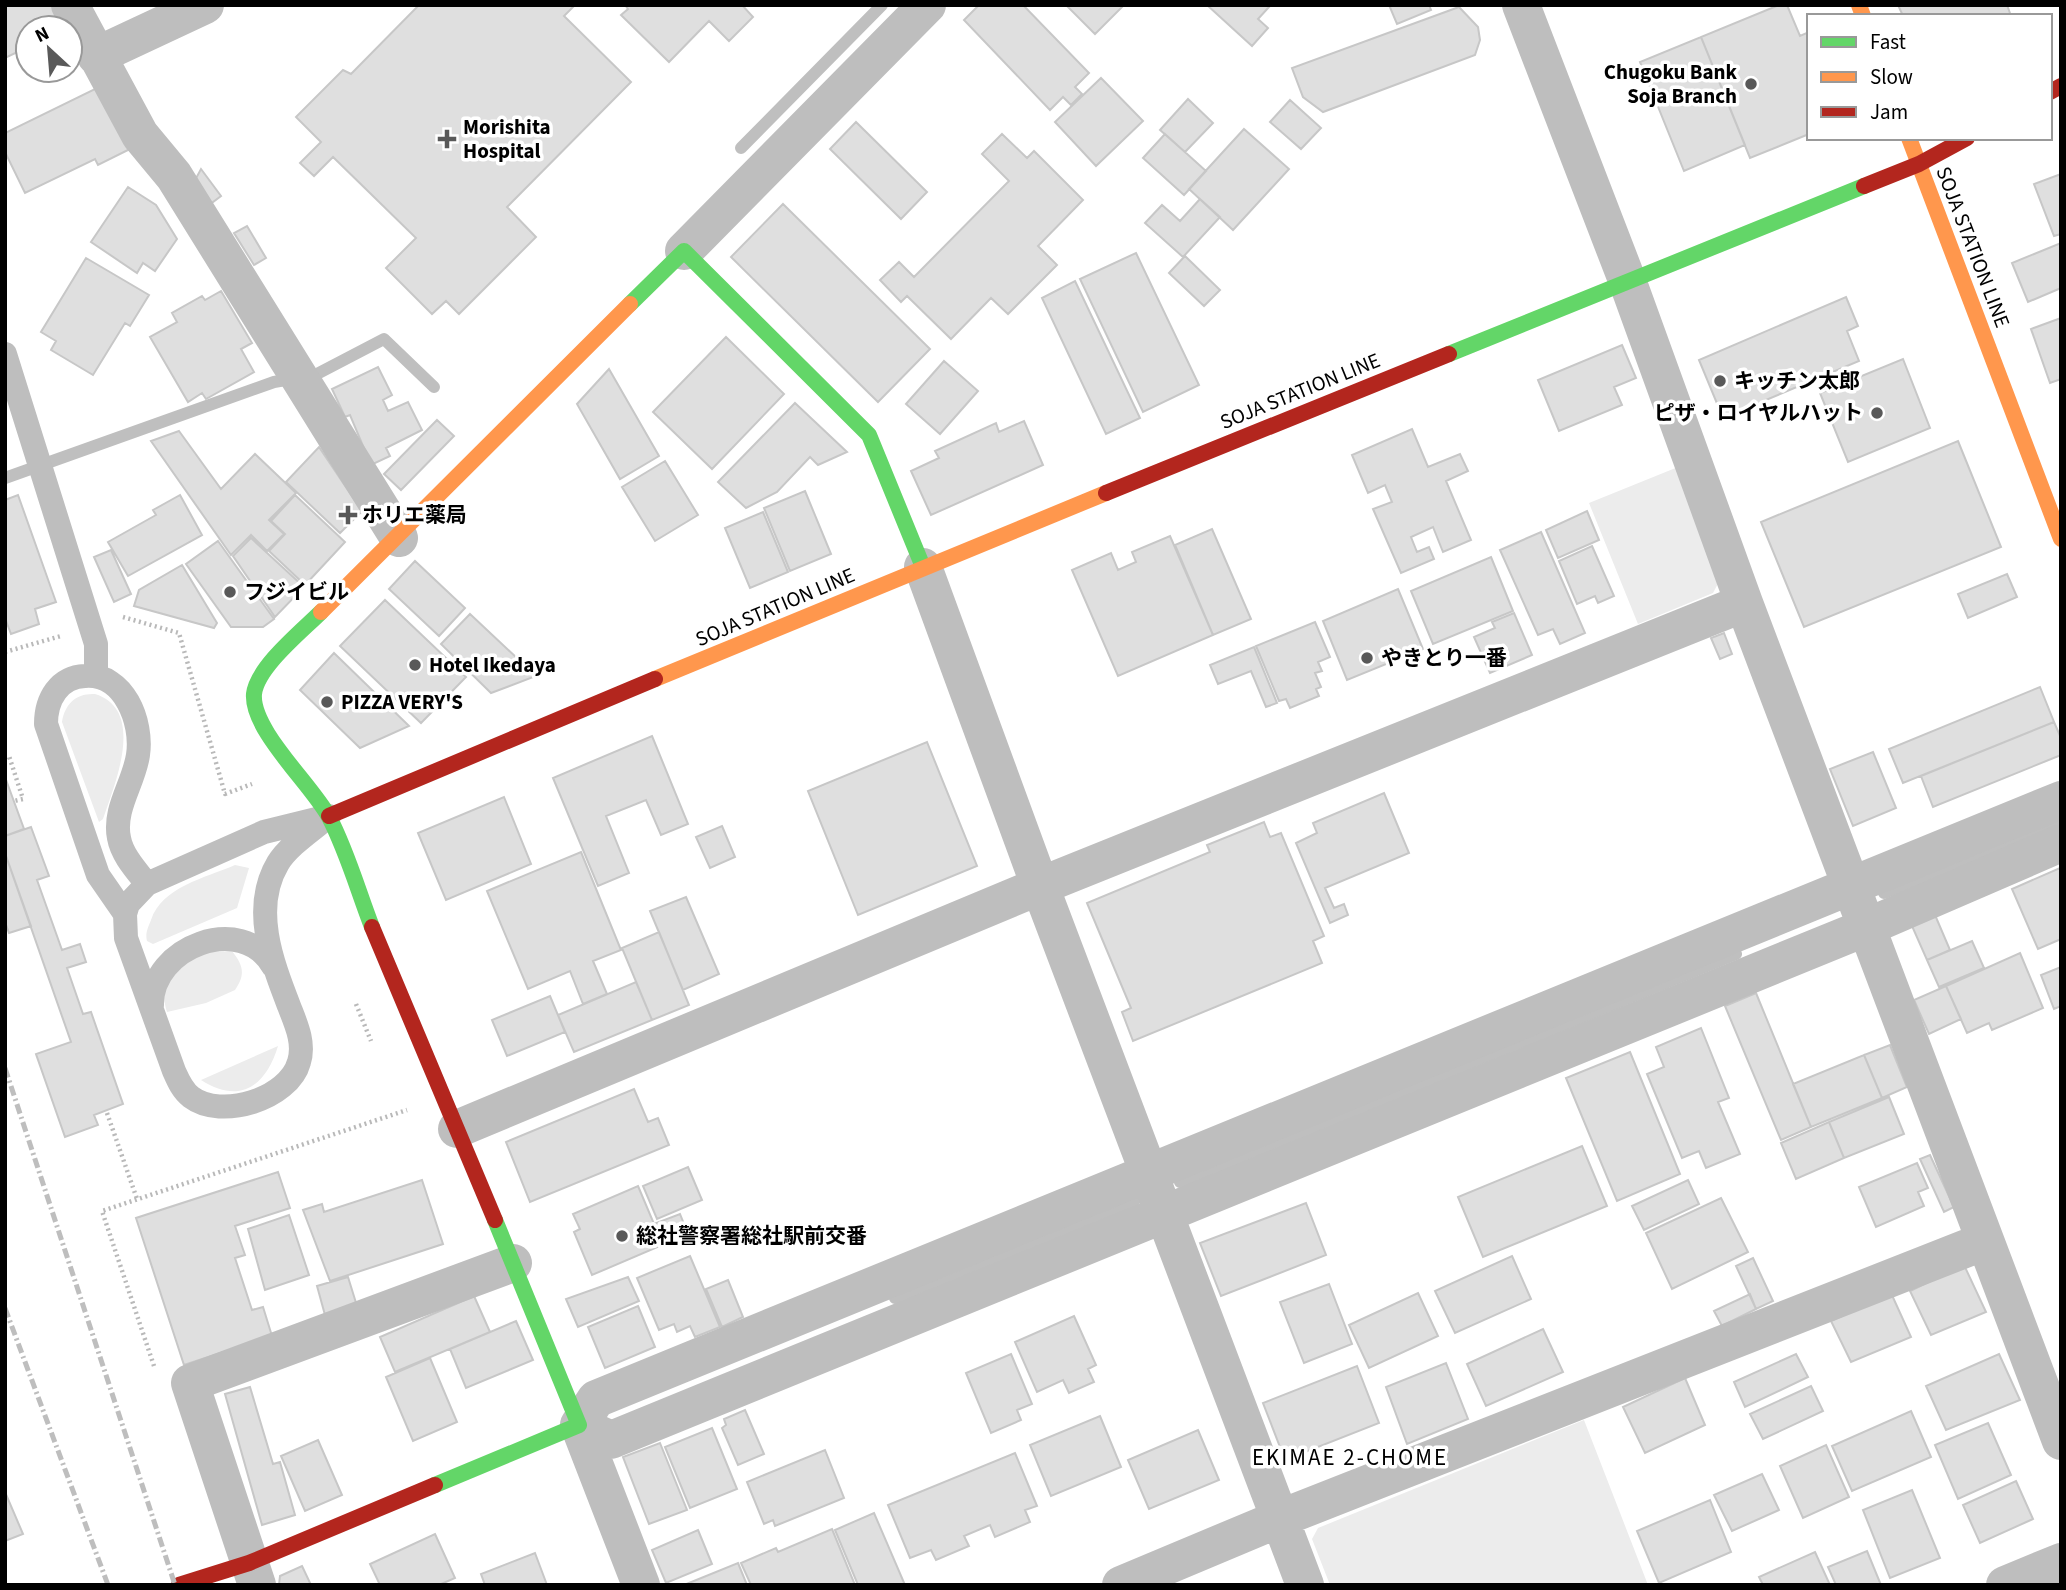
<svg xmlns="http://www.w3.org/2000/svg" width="2066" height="1590" viewBox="0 0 2066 1590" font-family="'Source Sans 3','Noto Sans JP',sans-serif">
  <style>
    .green { fill: #ececec }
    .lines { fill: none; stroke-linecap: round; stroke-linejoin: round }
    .stream { stroke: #bfbfbf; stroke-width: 12 }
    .building { fill: #dfdfdf; stroke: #c7c7c7; stroke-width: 2 }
    .path { stroke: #b9b9b9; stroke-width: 4.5; stroke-dasharray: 2 3.5; stroke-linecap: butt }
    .lane { stroke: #bebebe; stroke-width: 24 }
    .street { stroke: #bebebe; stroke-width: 38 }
    .fast { stroke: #63d668; stroke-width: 16 }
    .slow { stroke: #ff974d; stroke-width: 16 }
    .jam { stroke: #b3261e; stroke-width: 16 }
    .rail { stroke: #bebebe; stroke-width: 5; stroke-dasharray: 10 3.5 2 3.5; stroke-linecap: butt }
    .poi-dot { fill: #595959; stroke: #fff; stroke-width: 2.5 }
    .labels { text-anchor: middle; stroke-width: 7; stroke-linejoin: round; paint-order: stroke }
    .poi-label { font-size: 21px; font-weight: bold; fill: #000; stroke: #fff; text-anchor: start }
    .street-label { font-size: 21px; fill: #000; stroke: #fff }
    .neighbourhood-label { font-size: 23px; letter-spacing: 2px; fill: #000; stroke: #fff }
  </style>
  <rect width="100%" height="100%" fill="#fff"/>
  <path class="green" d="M1678 467 1722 576 1713 593 1638 624 1589 503Z
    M95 694C147 710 114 786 103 819L99 822 62 722C65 704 76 693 95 694Z
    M235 865 249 868 237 908 153 944 147 941C145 933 148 928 151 920 162 887 205 878 235 865Z
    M232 951C243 965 246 974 235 990L206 1003 167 1012C158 985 175 971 194 953Z
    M278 1046C266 1086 240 1105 201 1080Z
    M1584 1420 1648 1585H1330L1312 1539 1318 1528Z"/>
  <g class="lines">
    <path class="stream" d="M741 148 882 5
      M5 478 274 382 315 375 384 339 434 387
      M1884 893 2061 821
      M1180 1182 1736 954
      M895 1298 1135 1200"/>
  </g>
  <path class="building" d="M5 5H52L63 28H28V47L5 58Z
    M419 5H575L564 16 631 82 507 207 536 237 459 314 446 301 432 314 386 268 416 238 333 157 314 176 300 163 321 142 296 117 343 70 351 74Z
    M625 5H742L753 17 729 41 709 21 669 62 621 15 628 9Z
    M979 5H1023L1089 73 1075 87 1082 94 1071 105 1063 97 1050 110 964 20Z
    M1066 5H1124L1095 34Z
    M1207 5H1267L1269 7 1258 19 1268 28 1252 46Z
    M1389 5H1429L1431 10 1397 24Z
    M1779 5H1787L1800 36 1809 32V134L1750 158 1701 37Z
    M1898 5H2007L2011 16H1903Z
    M1459 7 1478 27 1480 40 1475 55 1323 112 1303 97 1292 68Z
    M1701 37 1745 145 1684 171 1640 62Z
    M1101 78 1143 121 1096 166 1055 122Z
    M99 87 130 149 98 165 95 159 25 193 5 152V133Z
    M1188 99 1213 123 1185 152 1160 130Z
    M1290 100 1321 128 1301 149 1270 122Z
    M856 122 927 192 901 219 830 149Z
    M1244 129 1289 169 1233 230 1189 189Z
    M1002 134 1027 158 1034 151 1083 200 1038 246 1057 265 1008 314 991 298 951 339 907 296 901 302 880 280 899 262 914 277 1009 181 982 154Z
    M1165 134 1206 171 1184 195 1143 158Z
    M201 169 221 196 209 205 193 184Z
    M2061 174V234L2054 236 2034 184Z
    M128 187 156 205 177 239 155 271 143 263 137 273 91 242Z
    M1200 199 1220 217 1183 257 1145 223 1162 205 1180 221Z
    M783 204 930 349 878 402 731 257Z
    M247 226 266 258 254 265 234 233Z
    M2061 243V288L2028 302 2012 263Z
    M1136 253 1199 385 1143 412 1080 279Z
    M1185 256 1220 290 1204 306 1169 273Z
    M86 258 149 295 130 326 125 323 93 375 51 350 56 341 41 332Z
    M1075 281 1140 418 1106 434 1042 298Z
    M221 291 252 343 241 349 254 372 206 399 202 393 188 402 150 337 177 322 172 313 202 296 205 300Z
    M1846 297 1858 326 1847 331 1859 361 1723 418 1699 360Z
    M2061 318V379L2050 383 2031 329Z
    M726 337 784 394 712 469 653 412Z
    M1622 345 1636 378 1614 387 1622 405 1559 431 1538 380Z
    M1903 359 1930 428 1848 462 1820 393Z
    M944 361 978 391 940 434 906 404Z
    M378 367 392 395 383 400 388 411 408 402 422 430 386 448 390 456 371 465 350 415 345 417 332 389Z
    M609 369 659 456 620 479 577 404Z
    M795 403 847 452 818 465 810 457 777 492 746 508 718 482Z
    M437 420 454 436 401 490 384 474Z
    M1024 421 1043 465 931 515 911 471 939 458 935 451 996 423 999 432Z
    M1412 429 1428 467 1460 454 1468 471 1446 481 1471 540 1443 552 1433 527 1411 537 1417 552 1429 547 1434 559 1401 573 1373 509 1392 502 1385 485 1368 493 1352 455Z
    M179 431 221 489 255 454 296 493 269 520 284 534 267 551 251 535 231 555 151 441Z
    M1958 441 2001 547 1804 627 1761 522Z
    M319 447 362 511 340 533 286 482Z
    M665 461 698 515 655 541 622 487Z
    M805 491 831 554 790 571 764 508Z
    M18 495 56 602 35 609 39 624 11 634 5 618V500Z
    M180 495 202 535 128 576 108 542 156 515 153 510Z
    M295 495 345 542 305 585 269 551 285 534 271 521Z
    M1587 511 1599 540 1558 558 1546 530Z
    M763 512 788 572 750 588 725 528Z
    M1212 529 1251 619 1213 635 1175 545Z
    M1541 532 1585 633 1560 644 1553 629 1538 635 1500 550Z
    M1170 536 1213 635 1118 676 1072 570 1111 553 1118 570 1136 562 1132 552Z
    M251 538 304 587 275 617 233 556Z
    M218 541 274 619 263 627H231L186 564Z
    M1592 546 1614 596 1598 603 1595 596 1577 604 1559 561Z
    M111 550 131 594 114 602 94 557Z
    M1491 557 1513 611 1433 644 1411 591Z
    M415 561 465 608 439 636 389 589Z
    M182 565 217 623 214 628 134 606 139 590Z
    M2007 574 2017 597 1968 618 1958 594Z
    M1398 589 1423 649 1347 680 1323 621Z
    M385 600 466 677 421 723 340 646Z
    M1514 613 1532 655 1490 673 1474 637 1495 628 1492 622Z
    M470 614 536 676 491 693 441 644Z
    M1315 622 1330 657 1318 662 1322 671 1315 673 1321 687 1316 689 1319 696 1290 708 1286 699 1279 701 1256 646Z
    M1724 633 1732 654 1720 659 1711 638Z
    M1254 647 1277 703 1266 707 1251 671 1218 684 1210 665Z
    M334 653 409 726 360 748 300 690Z
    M2040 687 2054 722 1903 783 1889 749Z
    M2054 722 2061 738V755L1933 807 1921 776Z
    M652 736 688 824 661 835 646 800 606 816 629 873 598 886 553 778Z
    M927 742 977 866 858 915 808 791Z
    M1873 752 1896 808 1853 826 1830 769Z
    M5 777 24 829 5 836Z
    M1384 793 1409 853 1325 888 1334 908 1344 904 1348 915 1330 923 1296 843 1317 833 1313 823Z
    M504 797 531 864 446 900 418 833Z
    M1264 822 1270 837 1281 833 1324 936 1313 941 1322 963 1133 1041 1122 1012 1131 1008 1087 903 1210 852 1207 845Z
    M722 826 735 857 710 868 696 837Z
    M31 827 49 876 37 880 62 950 80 944 86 962 67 968 83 1014 91 1012 123 1104 94 1115 98 1125 65 1137 36 1054 71 1042 5 853V836Z
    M581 852 621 950 593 961 607 994 583 1004 570 971 528 989 487 891Z
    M5 853 31 926 9 933 5 922Z
    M2060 868 2061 939 2038 949 2012 889Z
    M686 897 719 974 683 990 650 911Z
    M1935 915 1950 950 1927 960 1912 926Z
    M659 932 689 1005 652 1020 622 948Z
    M1972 941 1984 968 1939 987 1927 960Z
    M2020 953 2043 1008 1992 1030 1989 1023 1967 1033 1946 986Z
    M2061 967V1006L2054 1009 2041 975Z
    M636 982 652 1020 574 1052 558 1015Z
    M1946 986 1961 1019 1929 1034 1914 1000Z
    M1756 993 1811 1127 1781 1140 1725 1006Z
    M550 996 565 1032 507 1056 492 1020Z
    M1701 1028 1729 1098 1718 1102 1740 1154 1706 1168 1699 1151 1682 1158 1647 1074 1664 1067 1656 1047Z
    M1890 1045 1907 1087 1882 1098 1864 1055Z
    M1630 1052 1680 1174 1617 1201 1566 1078Z
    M1864 1055 1882 1098 1811 1127 1793 1084Z
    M634 1089 648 1122 658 1118 669 1145 530 1202 506 1142Z
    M1889 1097 1904 1134 1844 1158 1829 1122Z
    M1829 1122 1844 1158 1796 1179 1781 1143Z
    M1582 1146 1607 1206 1483 1257 1458 1197Z
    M1930 1155 1954 1207 1944 1212 1920 1159Z
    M1917 1163 1928 1188 1918 1192 1924 1206 1876 1227 1859 1187Z
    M688 1167 702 1200 657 1219 643 1186Z
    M278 1172 290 1208 235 1226 245 1255 235 1258 252 1310 263 1307 272 1336 184 1365 136 1218Z
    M422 1180 443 1244 330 1281 303 1210 322 1204 324 1212Z
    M1688 1180 1699 1204 1644 1230 1632 1206Z
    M638 1186 654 1224 680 1214 688 1234 592 1275 574 1232 580 1229 573 1214Z
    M1721 1198 1748 1252 1672 1289 1646 1233Z
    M1306 1203 1326 1255 1221 1296 1200 1243Z
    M289 1215 309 1275 265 1290 248 1229Z
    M690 1256 720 1327 695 1337 690 1326 677 1332 674 1324 659 1330 637 1278Z
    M1512 1256 1531 1299 1455 1333 1435 1291Z
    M1753 1258 1773 1301 1756 1309 1736 1266Z
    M1964 1265 1986 1312 1931 1335 1910 1291Z
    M348 1277 357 1306 325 1315 317 1286Z
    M628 1277 639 1301 578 1327 566 1299Z
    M728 1280 743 1317 722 1327 706 1289Z
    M1329 1284 1352 1344 1304 1363 1280 1302Z
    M1418 1293 1438 1336 1369 1368 1349 1325Z
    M1891 1293 1911 1337 1851 1362 1831 1321Z
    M1750 1294 1756 1309 1722 1326 1714 1311Z
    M474 1296 490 1332 395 1372 380 1337Z
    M638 1306 655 1347 605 1368 588 1327Z
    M1074 1316 1096 1365 1088 1369 1094 1382 1069 1393 1063 1380 1037 1392 1015 1342Z
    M516 1321 533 1360 466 1388 450 1349Z
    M1543 1329 1563 1372 1486 1406 1467 1364Z
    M1011 1354 1032 1404 1017 1410 1021 1420 991 1433 966 1373Z
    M1796 1354 1808 1377 1745 1407 1734 1382Z
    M1999 1354 2020 1400 1946 1430 1926 1386Z
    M430 1358 457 1422 413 1441 386 1377Z
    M1446 1363 1468 1419 1407 1444 1386 1387Z
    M1357 1366 1379 1423 1285 1460 1263 1403Z
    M1685 1378 1705 1425 1645 1453 1623 1407Z
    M1811 1386 1823 1411 1763 1439 1750 1414Z
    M250 1387 273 1464 280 1462 295 1515 262 1525 225 1394Z
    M745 1410 764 1454 738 1465 722 1428 726 1425 724 1419Z
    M1911 1411 1931 1457 1852 1491 1832 1446Z
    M1100 1416 1121 1467 1051 1496 1030 1445Z
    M1988 1423 2011 1475 1958 1499 1935 1445Z
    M712 1428 737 1489 690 1508 665 1447Z
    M1198 1430 1219 1480 1149 1509 1128 1460Z
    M318 1440 342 1495 305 1511 281 1456Z
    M660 1443 687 1510 649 1524 623 1457Z
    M1826 1445 1849 1497 1803 1518 1780 1466Z
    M825 1450 844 1498 775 1526 773 1520 764 1524 747 1482Z
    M1015 1453 1037 1506 1025 1510 1030 1522 995 1537 990 1525 964 1536 969 1546 936 1560 931 1550 910 1558 888 1505Z
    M1762 1474 1779 1510 1732 1531 1714 1495Z
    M2016 1481 2033 1519 1980 1543 1963 1505Z
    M1912 1490 1940 1558 1890 1578 1863 1510Z
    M5 1492 23 1534 5 1541Z
    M1710 1500 1731 1552 1659 1583 1637 1531Z
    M874 1513 905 1585H858L835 1530Z
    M832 1529 855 1585H751L741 1563 776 1548 778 1552Z
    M698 1530 712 1564 666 1583 652 1550Z
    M435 1534 455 1578 439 1585H380L370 1564Z
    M1867 1551 1881 1585H1836L1828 1567Z
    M1815 1552 1830 1585H1763L1759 1577Z
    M535 1553 547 1585H485L481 1574Z
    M738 1563 747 1585H684Z
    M302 1566 311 1585H279L280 1576Z"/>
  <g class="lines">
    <path class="path" d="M123 617 179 633 225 794 252 784
      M5 652 61 636
      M5 757 9 756 23 799 14 801
      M356 1004 371 1041
      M107 1113 137 1199
      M154 1366 102 1211 407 1110"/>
    <path class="lane" d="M5 354 96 644V675
      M329 816C313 830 289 845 278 863 251 908 272 962 289 1006 296 1024 305 1043 299 1062 289 1099 221 1120 191 1097 182 1090 178 1080 174 1071L126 938 125 914 128 904 147 884 264 832Z
      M125 914 98 875 46 724C46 699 59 677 85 676 124 673 143 722 138 755 134 783 113 809 119 838 122 855 136 870 147 884
      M152 1005C151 947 242 912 273 966"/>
    <path class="street" d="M70 5 140 135 174 176 399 538
      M1521 5 1627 280 1744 603 2061 1441
      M96 56 205 5
      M684 251 927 5
      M923 567 1040 886 1305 1585
      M457 1129 1040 886 1744 603
      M579 1425 596 1399 2061 800
      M579 1425 611 1440 1867 927 2061 843
      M579 1425 641 1585
      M257 1585 190 1383 513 1263
      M1121 1585 1281 1518 1985 1241
      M2005 1585 2061 1562"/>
    <path class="fast" d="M630 304 684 251 869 435 923 567
      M1449 354 1864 186
      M321 612C302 631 257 667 254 694 251 730 312 785 329 817 347 851 358 891 372 927
      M435 1485 579 1425 495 1220"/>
    <path class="slow" d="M1859 5 1863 16
      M1909 138 2061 539
      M321 612 630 304
      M655 679 1106 493"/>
    <path class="jam" d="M2050 92 2061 86
      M1864 186 1919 164 1967 138
      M1106 493 1449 354
      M329 816 655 679
      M372 927 495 1220
      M179 1585 249 1563 435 1485"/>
    <path class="rail" d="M5 1068 175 1585
      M5 1308 108 1585"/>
  </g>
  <g class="poi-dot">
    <circle cx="1751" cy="84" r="7"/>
    <path d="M443.5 128.5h7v7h7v7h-7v7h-7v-7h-7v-7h7z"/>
    <circle cx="1720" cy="381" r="7"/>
    <circle cx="1877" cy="413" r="7"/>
    <path d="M344.5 504.5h7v7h7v7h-7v7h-7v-7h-7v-7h7z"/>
    <circle cx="230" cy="592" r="7"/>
    <circle cx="1367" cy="658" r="7"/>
    <circle cx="415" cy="665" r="7"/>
    <circle cx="327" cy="702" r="7"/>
    <circle cx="622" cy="1236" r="7"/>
  </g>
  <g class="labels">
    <g class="poi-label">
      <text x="1737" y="79" text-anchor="end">Chugoku Bank<tspan x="1737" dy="24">Soja Branch</tspan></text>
      <text x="463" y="134">Morishita<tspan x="463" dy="24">Hospital</tspan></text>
      <text x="1734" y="388">キッチン太郎</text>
      <text x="1863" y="420" text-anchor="end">ピザ・ロイヤルハット</text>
      <text x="362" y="522">ホリエ薬局</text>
      <text x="244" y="599">フジイビル</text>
      <text x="1381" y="665">やきとり一番</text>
      <text x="429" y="672">Hotel Ikedaya</text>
      <text x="341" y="709">PIZZA VERY'S</text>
      <text x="636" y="1243">総社警察署総社駅前交番</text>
    </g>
    <g class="street-label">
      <text transform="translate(1973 247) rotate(69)" y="7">SOJA STATION LINE</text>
      <text transform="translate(1300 391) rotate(-22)" y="7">SOJA STATION LINE</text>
      <text transform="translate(775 607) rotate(-23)" y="7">SOJA STATION LINE</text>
    </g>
    <g class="neighbourhood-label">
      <text x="1350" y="1465">EKIMAE 2-CHOME</text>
    </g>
  </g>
  <rect width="2066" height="1590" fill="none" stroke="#000000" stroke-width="14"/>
  <rect x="1807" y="14" width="245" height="126" fill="#ffffff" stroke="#999999" stroke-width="2"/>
  <rect x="1821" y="37" width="35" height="10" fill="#63d668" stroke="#999999" stroke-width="2"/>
  <text x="1870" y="49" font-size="21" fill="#000000">Fast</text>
  <rect x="1821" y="72" width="35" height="10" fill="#ff974d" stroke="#999999" stroke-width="2"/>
  <text x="1870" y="84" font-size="21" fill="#000000">Slow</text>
  <rect x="1821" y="107" width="35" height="10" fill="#b3261e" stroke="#999999" stroke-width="2"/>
  <text x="1870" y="119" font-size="21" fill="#000000">Jam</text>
  <g transform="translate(49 49) rotate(334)"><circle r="33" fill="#ffffff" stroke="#999999" stroke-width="2"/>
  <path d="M0-5L12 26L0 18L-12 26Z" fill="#595959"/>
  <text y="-10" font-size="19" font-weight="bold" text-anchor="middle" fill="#000000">N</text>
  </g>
</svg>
